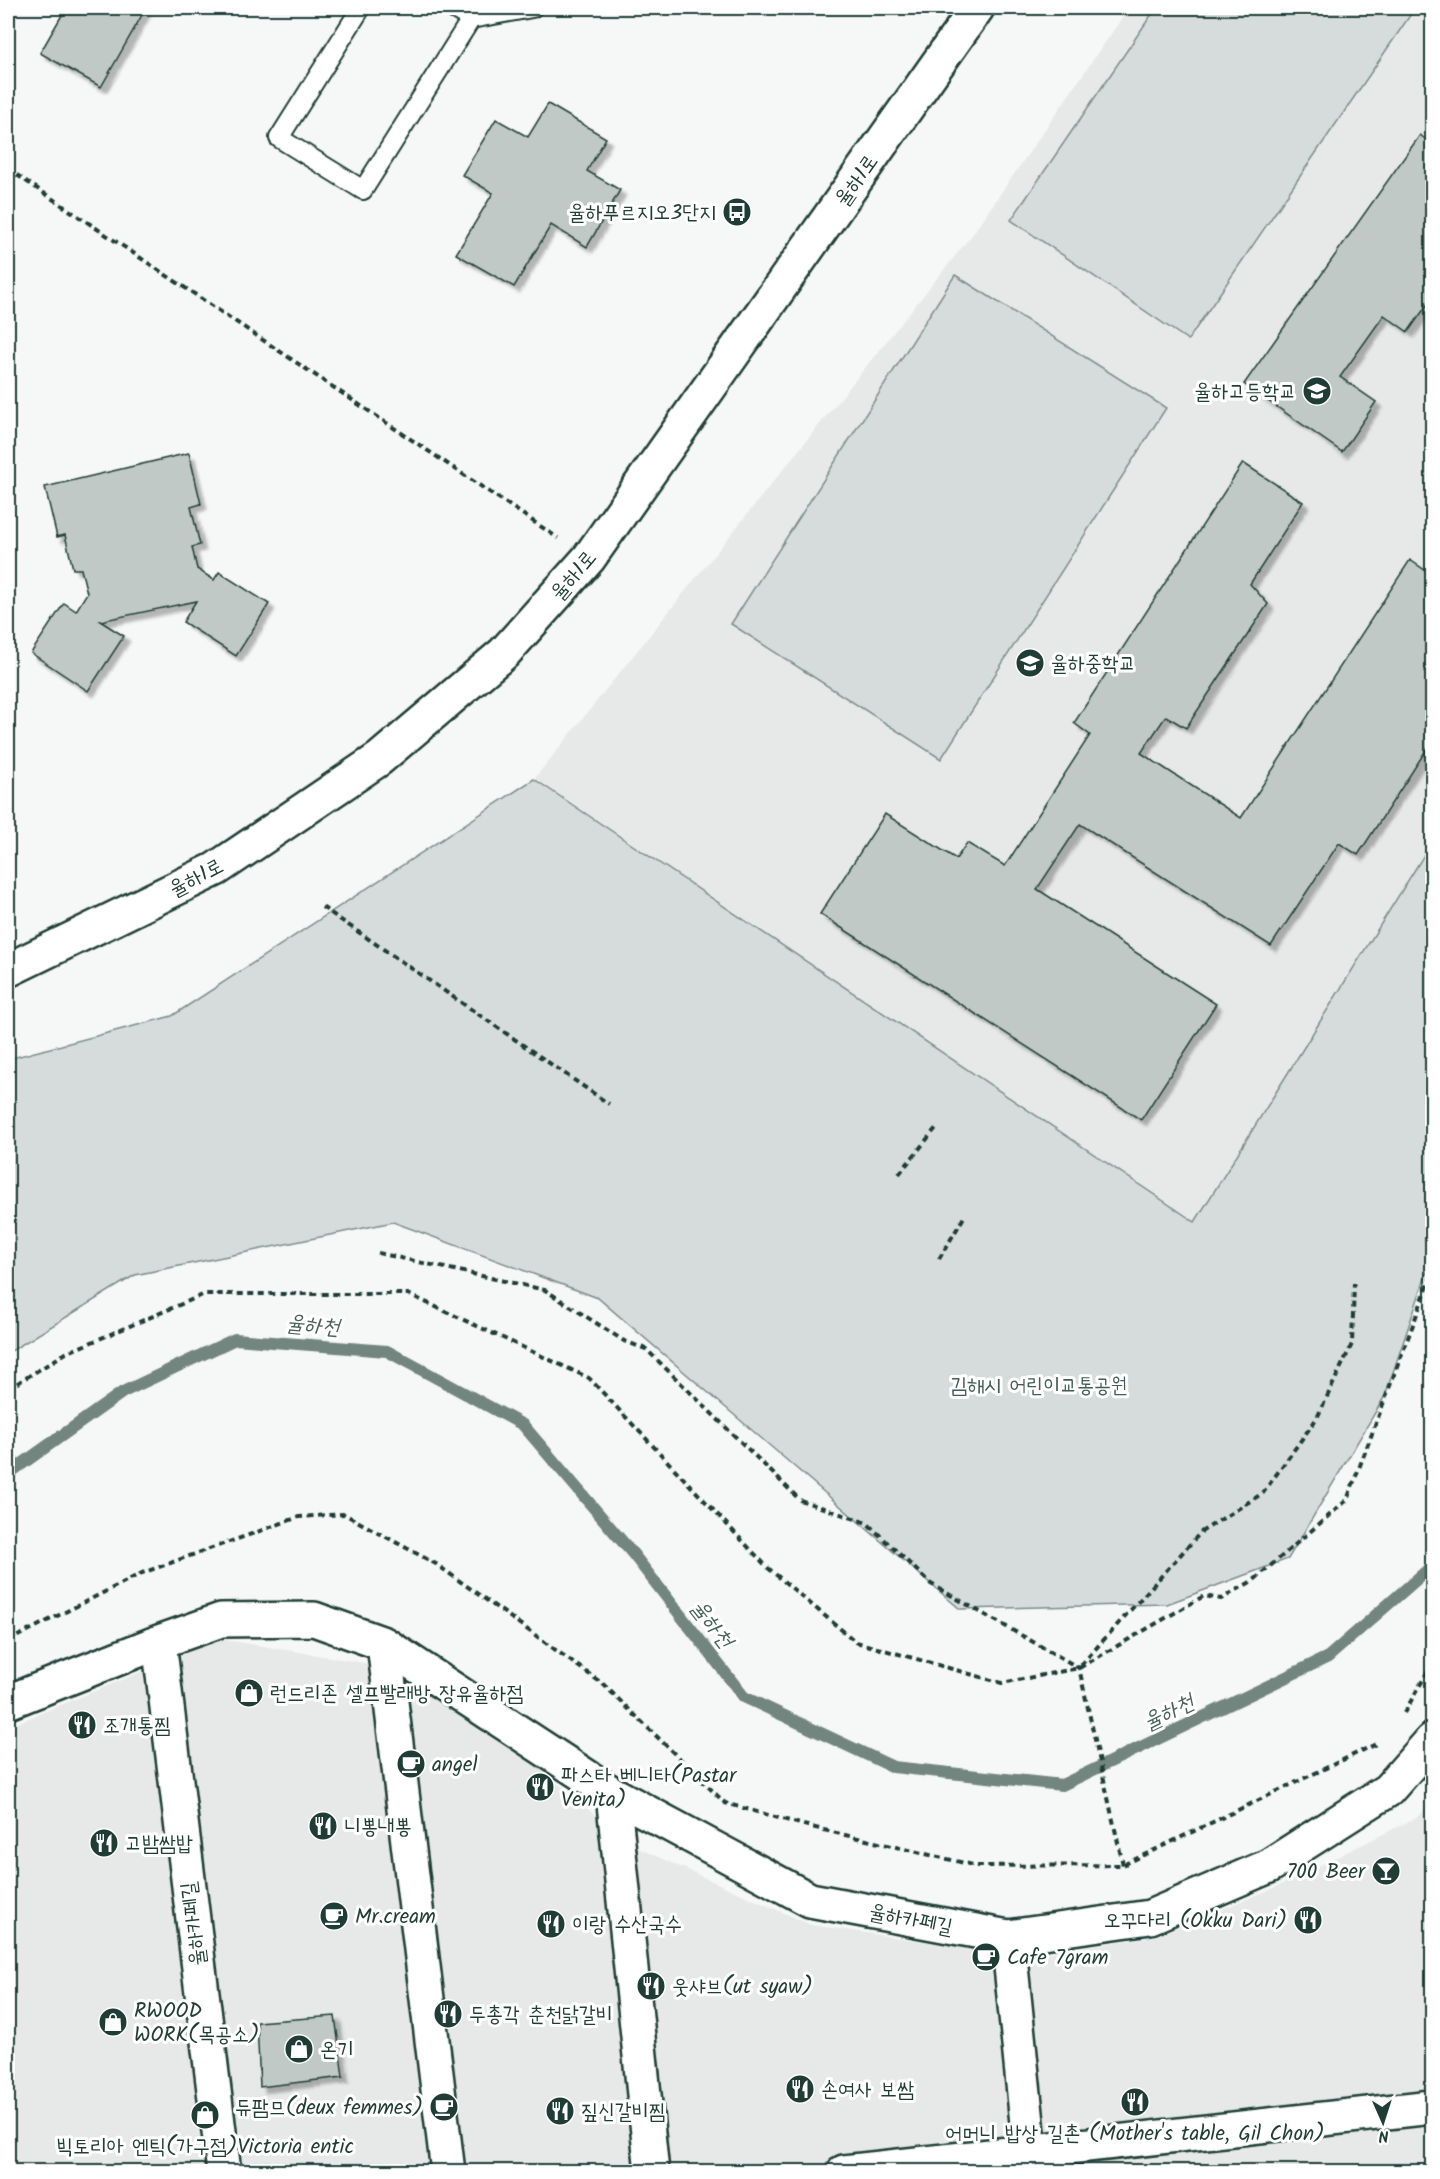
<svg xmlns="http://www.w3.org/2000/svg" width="1440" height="2179" viewBox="0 0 1440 2179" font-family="Kalam,'Poor Story',sans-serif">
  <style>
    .built { fill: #e6e9e8 }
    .green { fill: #d6dcdb; stroke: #7a8c88; stroke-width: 1.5 }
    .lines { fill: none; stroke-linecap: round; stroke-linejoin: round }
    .stream { stroke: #72857f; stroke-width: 12 }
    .building { fill: #c0c9c6; stroke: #1f3d34; stroke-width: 1.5; filter: url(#shadow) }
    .service-casing { stroke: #1f3d34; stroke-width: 22 }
    .minor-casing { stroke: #1f3d34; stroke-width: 38 }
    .tertiary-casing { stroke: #1f3d34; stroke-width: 38 }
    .path { stroke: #1f3d34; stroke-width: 4; stroke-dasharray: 6 4.5; stroke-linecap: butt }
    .service { stroke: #fff; stroke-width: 18 }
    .minor { stroke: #fff; stroke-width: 33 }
    .tertiary { stroke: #fff; stroke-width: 33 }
    .labels { text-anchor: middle; stroke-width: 6; stroke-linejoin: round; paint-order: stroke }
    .street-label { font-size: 21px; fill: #1f3d34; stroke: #fff }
    .poi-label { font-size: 21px; fill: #1f3d34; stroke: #fff; text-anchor: start }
    .park-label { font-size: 21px; fill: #445d55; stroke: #fff }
    .water-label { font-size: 22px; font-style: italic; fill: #49615a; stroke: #fff }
  </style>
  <defs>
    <filter id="shadow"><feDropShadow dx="5.5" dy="5.5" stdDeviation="1.5" flood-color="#0004"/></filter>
  </defs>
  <rect width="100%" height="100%" fill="#f6f7f7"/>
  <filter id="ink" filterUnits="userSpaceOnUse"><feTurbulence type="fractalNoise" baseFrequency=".0167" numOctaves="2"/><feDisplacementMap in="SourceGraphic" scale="12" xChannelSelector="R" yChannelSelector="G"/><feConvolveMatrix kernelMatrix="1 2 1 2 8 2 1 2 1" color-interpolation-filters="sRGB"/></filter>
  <g filter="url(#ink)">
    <path class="built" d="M1129 8H1432V842L1195 1223 534 779 972 235Z
      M220 1639 425 1673 631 1845 811 1925 1024 1956 1156 1936 1274 1888 1416 1818 1432 1802V2171L8 2172V1727Z"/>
    <path class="green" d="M1156 8H1402L1411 14 1188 340 1011 220Z
      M955 275 1166 408 941 759 731 624Z
      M534 779 1195 1222 1432 842V1257L1385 1396 1288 1559 1167 1604 960 1609 598 1298 393 1222 135 1275 8 1353V1059L172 1016Z"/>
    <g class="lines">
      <path class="stream" d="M8 1474 123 1392 235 1339 387 1351 523 1425 633 1554 744 1697 893 1767 1062 1785 1328 1657 1432 1566"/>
    </g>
    <path class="building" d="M66 8H146L101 87 40 53Z
      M548 104 606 138 587 171 620 190 587 247 551 225 514 287 456 254 493 193 462 175 496 119 528 137Z
      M1420 135 1432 144V298L1408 332 1384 315 1340 377 1376 402 1342 452 1244 384Z
      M189 453 201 504 191 507 200 545 192 547 197 569 214 580 219 572 269 604 236 656 183 622 196 601 100 621 124 636 88 691 31 653 64 603 76 611 87 593 81 569H73L65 535 57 537 45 487Z
      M1243 463 1303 502 1250 584 1268 604 1186 728 1166 716 1141 753 1241 818 1410 560 1432 575V741L1358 855 1339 843 1271 946 1080 824 1037 889 1216 1004 1141 1120 820 914 885 814 956 859 967 843 1005 866 1090 735 1074 723Z
      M335 2016 343 2077 260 2087 257 2022Z
      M1363 2168V2172H1330Z"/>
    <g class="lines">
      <g class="service-casing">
        <path id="service" d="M361 8 279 138 363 190 471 19
          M452 8 471 19 532 8"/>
      </g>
      <g class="minor-casing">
        <path id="minor" d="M159 1642 224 2172
          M384 1644 448 2172
          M8 1702 159 1642 221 1620 314 1619 384 1644 613 1794 810 1900 1008 1937 1150 1917 1269 1866 1388 1790 1432 1740
          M613 1794 652 2172
          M1008 1937 1032 2172
          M844 2172 1432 2107"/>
      </g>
      <g class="tertiary-casing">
        <path id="tertiary" d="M8 970 216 869 379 759 504 653 589 558 977 8"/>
      </g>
      <path class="path" d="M8 169 558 538
        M322 907 609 1104
        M899 1174 936 1128
        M378 1253 545 1290 624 1341 646 1349 800 1500 867 1523 931 1584 1079 1668 1123 1865
        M939 1259 964 1217
        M8 1389 66 1353 205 1294H408L589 1378 768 1568 856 1642 1002 1683 1079 1668 1204 1596 1221 1599 1254 1580 1347 1500 1432 1274
        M8 1641 142 1573 299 1517 344 1514 436 1564 603 1684 725 1803 811 1827 977 1866 1123 1865 1376 1744
        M1081 1665 1201 1532 1263 1493 1317 1418 1352 1344 1354 1283
        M1404 1713 1432 1664"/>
      <use href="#service" class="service"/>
      <use href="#minor" class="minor"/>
      <use href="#tertiary" class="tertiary"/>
    </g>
  </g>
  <defs>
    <g id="bus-disc" transform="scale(1.5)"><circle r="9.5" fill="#1f3d34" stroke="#fff"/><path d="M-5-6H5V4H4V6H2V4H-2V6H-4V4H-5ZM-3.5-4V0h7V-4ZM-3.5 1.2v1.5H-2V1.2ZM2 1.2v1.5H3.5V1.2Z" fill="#fff"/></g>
    <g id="school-disc" transform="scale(1.5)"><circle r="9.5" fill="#1f3d34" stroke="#fff"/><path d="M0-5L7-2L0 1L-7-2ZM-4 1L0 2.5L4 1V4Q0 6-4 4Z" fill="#fff"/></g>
    <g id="shop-disc" transform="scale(1.5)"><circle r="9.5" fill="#1f3d34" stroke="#fff"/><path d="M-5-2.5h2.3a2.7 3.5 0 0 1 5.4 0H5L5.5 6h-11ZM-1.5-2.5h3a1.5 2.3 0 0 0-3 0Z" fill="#fff"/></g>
    <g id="restaurant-disc" transform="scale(1.5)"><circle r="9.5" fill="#1f3d34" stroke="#fff"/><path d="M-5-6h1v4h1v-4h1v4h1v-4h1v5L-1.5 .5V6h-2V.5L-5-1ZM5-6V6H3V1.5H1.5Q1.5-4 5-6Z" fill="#fff"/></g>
    <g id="cafe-disc" transform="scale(1.5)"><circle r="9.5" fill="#1f3d34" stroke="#fff"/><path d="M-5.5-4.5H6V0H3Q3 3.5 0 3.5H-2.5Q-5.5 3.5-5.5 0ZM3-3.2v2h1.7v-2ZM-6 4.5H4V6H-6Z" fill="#fff"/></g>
    <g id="bar-disc" transform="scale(1.5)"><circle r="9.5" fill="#1f3d34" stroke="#fff"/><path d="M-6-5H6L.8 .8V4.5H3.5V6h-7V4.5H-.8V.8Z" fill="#fff"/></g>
  </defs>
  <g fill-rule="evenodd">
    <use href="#bus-disc" x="737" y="212"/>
    <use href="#school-disc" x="1317" y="391"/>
    <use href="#school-disc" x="1030" y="663"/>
    <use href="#shop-disc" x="249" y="1693"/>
    <use href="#restaurant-disc" x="82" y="1725"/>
    <use href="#cafe-disc" x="411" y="1764"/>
    <use href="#restaurant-disc" x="540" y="1787"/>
    <use href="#restaurant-disc" x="323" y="1826"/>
    <use href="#restaurant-disc" x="104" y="1843"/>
    <use href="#bar-disc" x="1386" y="1871"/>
    <use href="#cafe-disc" x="334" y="1916"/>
    <use href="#restaurant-disc" x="1308" y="1920"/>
    <use href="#restaurant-disc" x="551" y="1924"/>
    <use href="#cafe-disc" x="986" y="1957"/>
    <use href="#restaurant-disc" x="651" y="1986"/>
    <use href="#restaurant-disc" x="448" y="2014"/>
    <use href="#shop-disc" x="113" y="2022"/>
    <use href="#shop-disc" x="299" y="2049"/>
    <use href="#restaurant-disc" x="800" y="2089"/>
    <use href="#restaurant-disc" x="1135" y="2102"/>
    <use href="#cafe-disc" x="444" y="2107"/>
    <use href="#restaurant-disc" x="560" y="2111"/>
    <use href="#shop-disc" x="205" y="2115"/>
  </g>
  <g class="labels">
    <g class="street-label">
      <text transform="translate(856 180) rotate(-55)" y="7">율하1로</text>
      <text transform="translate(573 575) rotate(-50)" y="7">율하1로</text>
      <text transform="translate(196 877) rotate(-28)" y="7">율하1로</text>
      <text transform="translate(911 1919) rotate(11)" y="7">율하카페길</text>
      <text transform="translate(193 1924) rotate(-97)" y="7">율하카페길</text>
    </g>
    <g class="poi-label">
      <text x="716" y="219" text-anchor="end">율하푸르지오3단지</text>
      <text x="1296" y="398" text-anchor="end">율하고등학교</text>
      <text x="1051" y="670">율하중학교</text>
      <text x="270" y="1700">런드리존 셀프빨래방 장유율하점</text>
      <text x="103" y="1732">조개통찜</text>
      <text x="432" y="1771">angel</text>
      <text x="561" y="1782">파스타 베니타(Pastar<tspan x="561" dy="24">Venita)</tspan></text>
      <text x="344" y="1833">니뽕내뽕</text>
      <text x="125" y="1850">고밤쌈밥</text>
      <text x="1365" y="1878" text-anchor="end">700 Beer</text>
      <text x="355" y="1923">Mr.cream</text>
      <text x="1287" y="1927" text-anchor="end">오꾸다리 (Okku Dari)</text>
      <text x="572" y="1931">이랑 수산국수</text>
      <text x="1007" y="1964">Cafe 7gram</text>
      <text x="672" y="1993">웃샤브(ut syaw)</text>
      <text x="134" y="2017">RWOOD<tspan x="134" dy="24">WORK(목공소)</tspan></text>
      <text x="469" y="2021">두총각 춘천닭갈비</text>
      <text x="320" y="2056">온기</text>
      <text x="821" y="2096">손여사 보쌈</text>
      <text x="423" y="2114" text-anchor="end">듀팜므(deux femmes)</text>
      <text x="581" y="2118">짚신갈비찜</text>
      <text x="1135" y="2140" text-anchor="middle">어머니 밥상 길촌 (Mother's table, Gil Chon)</text>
      <text x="205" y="2153" text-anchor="middle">빅토리아 엔틱(가구점)Victoria entic</text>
    </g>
    <g class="park-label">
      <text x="1039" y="1392">김해시 어린이교통공원</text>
    </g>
    <g class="water-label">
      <text transform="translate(313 1324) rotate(5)" y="8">율하천</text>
      <text transform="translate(713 1623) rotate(52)" y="8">율하천</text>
      <text transform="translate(1168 1711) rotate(-26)" y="8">율하천</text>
    </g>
  </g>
  <rect width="1440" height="2179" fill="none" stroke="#fff" stroke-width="30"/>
  <rect x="15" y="15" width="1410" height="2149" fill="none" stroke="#1f3d34" stroke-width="2" filter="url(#ink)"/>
  <g transform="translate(1383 2122) rotate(177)" stroke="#ffffff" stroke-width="4.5" paint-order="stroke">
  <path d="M0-4.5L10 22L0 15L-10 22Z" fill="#1f3d34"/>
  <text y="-9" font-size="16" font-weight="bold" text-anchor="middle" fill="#1f3d34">N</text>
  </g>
</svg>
